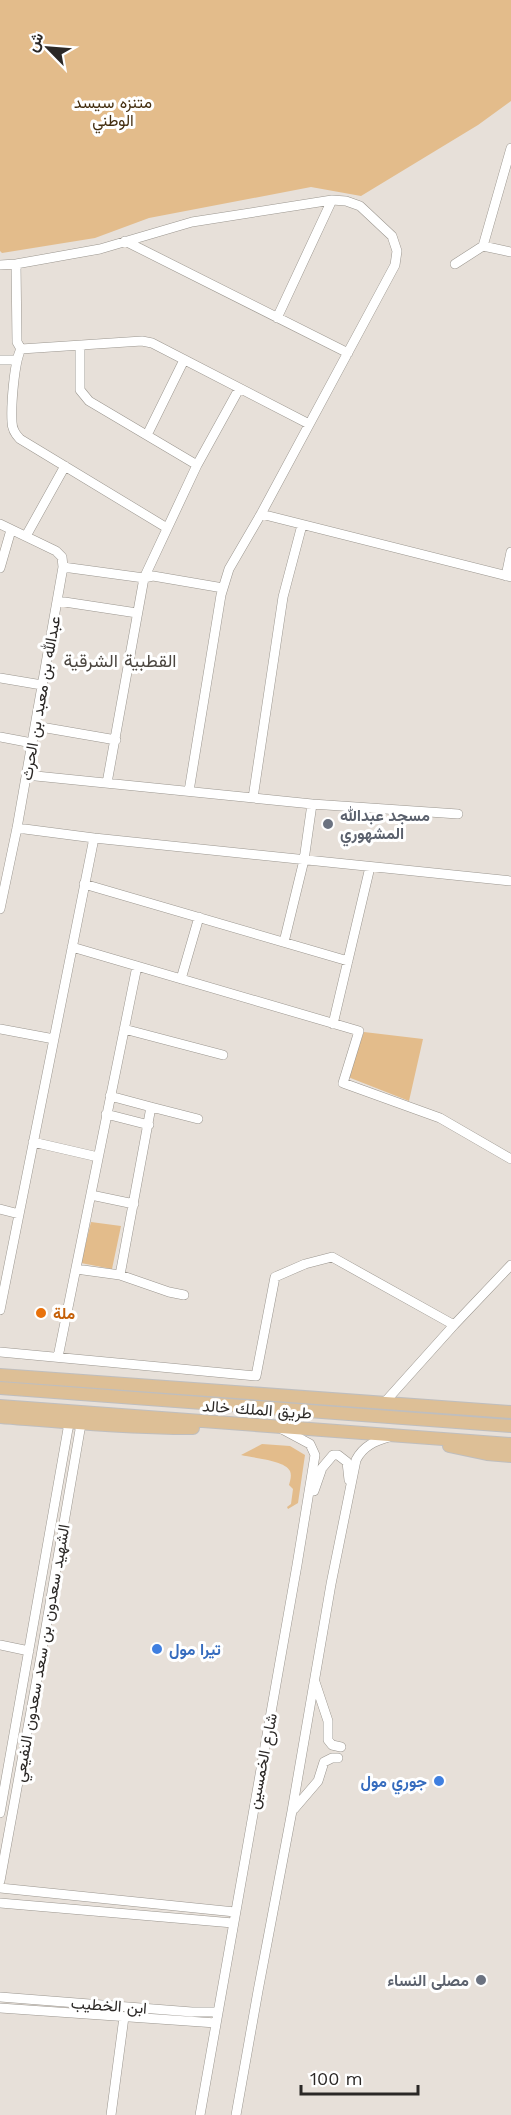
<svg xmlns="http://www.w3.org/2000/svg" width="511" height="2115" viewBox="0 0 511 2115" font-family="'Work Sans',Vazirmatn,sans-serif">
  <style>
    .green { fill: #e3bc8b }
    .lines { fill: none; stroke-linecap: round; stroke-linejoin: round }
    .minor-casing { stroke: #9b968f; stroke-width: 10 }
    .major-casing { stroke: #bfbebe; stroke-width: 14 }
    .minor { stroke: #fff; stroke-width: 9 }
    .major { stroke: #ddbf96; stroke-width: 12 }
    .worship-dot { fill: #6b7280; stroke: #fff; stroke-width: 2 }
    .food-dot { fill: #e8710a; stroke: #fff; stroke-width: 2 }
    .shop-dot { fill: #3f7fe0; stroke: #fff; stroke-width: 2 }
    .labels { text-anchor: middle; stroke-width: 6; stroke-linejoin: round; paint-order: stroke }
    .park-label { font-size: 16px; fill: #432d0e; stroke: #fff }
    .street-label { font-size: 16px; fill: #2b2826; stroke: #fff }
    .worship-label { font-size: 16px; font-weight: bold; fill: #5b616d; stroke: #fff; text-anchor: start }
    .food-label { font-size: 16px; font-weight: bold; fill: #c56008; stroke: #fff; text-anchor: start }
    .shop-label { font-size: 16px; font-weight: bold; fill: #366cbe; stroke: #fff; text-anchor: start }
    .neighbourhood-label { font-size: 18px; fill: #4c4741; stroke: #fff }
  </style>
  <rect width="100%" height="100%" fill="#e7e0d9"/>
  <path class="green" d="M0 0H511V101L478 125 361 196 311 187 149 218 95 238 2 253 0 251Z
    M364 1032 423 1039 409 1101 348 1077Z
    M91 1222 121 1226 112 1269 81 1263Z
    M262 1444 290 1446 305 1455 298 1503 288 1509 287 1507 291 1504 293 1489 289 1485C290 1481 292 1476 290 1471 285 1460 253 1458 241 1455Z"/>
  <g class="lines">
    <g class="minor-casing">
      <path id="minor" d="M511 148 483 246 511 252
        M125 241 348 353
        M16 264 17 342 21 349C14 362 11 406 12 422 12 429 15 434 20 439L167 528
        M455 264 483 246
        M0 265 16 264 100 249 192 222 332 200 346 201 360 206 392 236 397 251 395 265 261 514 229 569 221 595 189 791
        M277 318 332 200
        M80 346V390L89 401 197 465
        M21 349 142 341 152 343 309 424
        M0 360H16
        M147 435 184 360
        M261 514 511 577
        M0 524 56 551 62 557 63 567 17 828 0 909
        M26 536 65 466
        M63 567 144 578 153 576 223 588
        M0 568 11 530
        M506 576 511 552
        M58 601 137 613
        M0 678 42 685
        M35 726 116 740
        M0 737 32 743
        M26 775 312 804 458 814
        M107 783 144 578 197 465 239 389
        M253 798 283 597 302 525
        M17 828 94 838 511 881
        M84 884 348 961
        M284 942 304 860 312 804
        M72 947 359 1031 343 1083 440 1118 511 1159
        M181 979 199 917
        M333 1024 370 867
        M0 1029 54 1039
        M124 1029 223 1055
        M110 1096 151 1107
        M106 1114 149 1125
        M33 1142 98 1157
        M91 1195 134 1204
        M0 1209 19 1214
        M76 1269 120 1275 169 1292 184 1295
        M120 1275 151 1107 198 1119
        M0 1310 94 838
        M454 1325 511 1265
        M0 1352 256 1376 275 1277 305 1264 332 1257 454 1325 384 1403
        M58 1357 137 966
        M314 1491 322 1468 333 1455H338L347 1462 349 1480
        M0 1645 29 1651
        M315 1682 328 1721V1740L332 1745 341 1747
        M294 1809 318 1781 324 1762 332 1758H338
        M0 1813 69 1423
        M0 1881 41 1656 81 1424
        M0 1888 235 1912
        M0 1903 233 1923
        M0 1997 192 2012H218
        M0 2008 216 2023
        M111 2115 124 2017
        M200 2115 297 1565 315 1455 310 1444 282 1429
        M236 2115 258 1991 292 1811 331 1584 356 1460C363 1446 375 1441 389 1437"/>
    </g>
    <g class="major-casing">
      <path id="major" d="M0 1375 511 1412
        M0 1388 511 1426
        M0 1406 511 1444
        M0 1417C64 1422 129 1428 193 1428
        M449 1446 487 1454 511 1456"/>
    </g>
    <use href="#minor" class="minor"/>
    <use href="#major" class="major"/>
  </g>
  <g class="worship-dot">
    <circle cx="328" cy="824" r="6"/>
    <circle cx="481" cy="1980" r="6"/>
  </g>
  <circle class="food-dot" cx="41" cy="1313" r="6"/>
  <g class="shop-dot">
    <circle cx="157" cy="1649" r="6"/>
    <circle cx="439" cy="1781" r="6"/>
  </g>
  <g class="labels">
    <g class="park-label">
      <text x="113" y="108">متنزه سيسد<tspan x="113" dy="18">الوطني</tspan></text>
    </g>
    <g class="street-label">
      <text transform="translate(40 698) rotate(-80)" y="6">عبدالله بن معبد بن الحرث</text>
      <text transform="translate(257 1409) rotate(4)" y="6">طريق الملك خالد</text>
      <text transform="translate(41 1653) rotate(-80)" y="6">الشهيد سعدون بن سعد سعدون النفيعي</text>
      <text transform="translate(262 1761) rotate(-79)" y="6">شارع الخمسين</text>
      <text transform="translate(109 2005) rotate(4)" y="6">ابن الخطيب</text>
    </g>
    <g class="worship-label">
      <text x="340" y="821">مسجد عبدالله<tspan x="340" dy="18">المشهوري</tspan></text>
      <text x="469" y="1986" text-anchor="end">مصلى النساء</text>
    </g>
    <g class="food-label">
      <text x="53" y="1319">ملة</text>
    </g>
    <g class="shop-label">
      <text x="169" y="1655">تيرا مول</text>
      <text x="427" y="1787" text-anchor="end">جوري مول</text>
    </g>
    <g class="neighbourhood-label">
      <text x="120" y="667">القطبية الشرقية</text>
    </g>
  </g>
  <g transform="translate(48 48) rotate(295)" stroke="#ffffff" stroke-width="4.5" paint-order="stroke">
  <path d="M0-4.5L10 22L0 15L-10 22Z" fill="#2b2826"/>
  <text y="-9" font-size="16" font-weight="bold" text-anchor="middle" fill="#2b2826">ش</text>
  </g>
  <path d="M301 2085v9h117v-9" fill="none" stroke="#2b2826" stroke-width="3"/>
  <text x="310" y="2085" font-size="18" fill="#2b2826" stroke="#ffffff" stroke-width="4.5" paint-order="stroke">100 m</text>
</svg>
